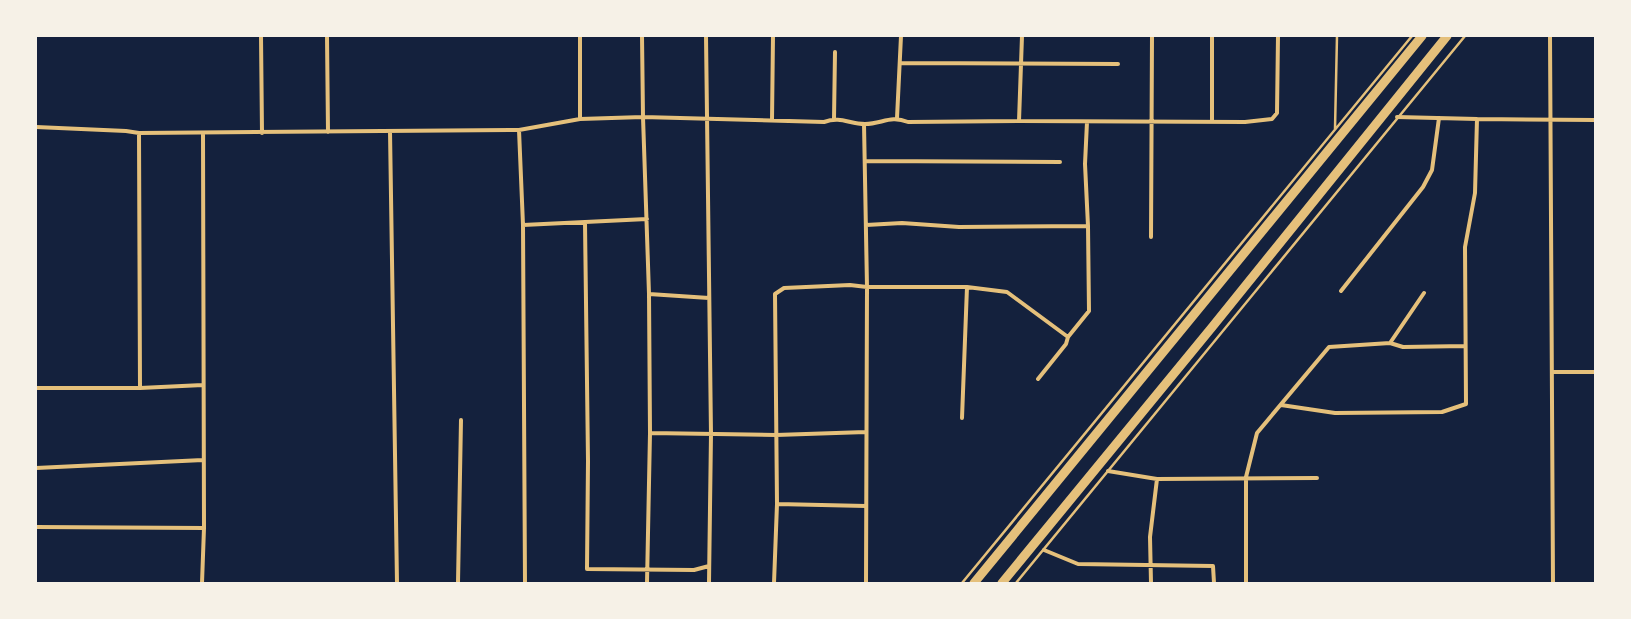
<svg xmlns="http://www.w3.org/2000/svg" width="1631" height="619" font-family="'Titillium Web',sans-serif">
	<rect width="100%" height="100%" fill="#14213d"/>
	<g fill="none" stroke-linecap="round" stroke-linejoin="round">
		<path stroke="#e5c07b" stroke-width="2.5" d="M1335,129L1337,36
			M962,583L1412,36
			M1016,583L1465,36"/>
		<path stroke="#e5c07b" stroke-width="4" d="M261,36L262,133
			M327,36L328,132
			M580,36V119
			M642,36L643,117L649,294L650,433L647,583
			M706,36L711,434L709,583
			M1550,36L1553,583
			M901,63L1118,64
			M1397,117L1477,119L1595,120
			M897,118L901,36
			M834,119L835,52
			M772,120L773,36
			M1019,121L1022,36
			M1212,121V36
			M864,124L867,287L866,583
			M36,127L126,131L139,133L519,130L580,119L643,117L824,122C841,116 849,124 865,124C882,124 890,115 908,122L1019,121L1245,122L1272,119L1277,113L1278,36
			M519,130L523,225L525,583
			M390,131L397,583
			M139,133L140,388
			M865,161L1060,162
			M585,223L588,461L587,569L694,570L709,566
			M523,225L647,219
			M866,225L902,223L959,227L1088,226
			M1151,237L1152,36
			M1341,291L1423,187L1432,170L1439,118
			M649,294L709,298
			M1390,343L1424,293
			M1552,372H1595
			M1038,379L1066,344L1068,337L1089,311L1088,226L1085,164L1087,122
			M36,388H140L203,385
			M1281,405L1335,413L1442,412L1466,404L1465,247L1475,193L1477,119
			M962,418L967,287
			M650,433L776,435L866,432
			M36,468L203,460
			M1108,471L1157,479L1317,478
			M777,504L866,506
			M36,527L204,528
			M1044,550L1078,564L1213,566L1214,583
			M202,583L204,528L203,133
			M458,583L461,420
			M774,583L777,504L775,294L784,288L850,285L867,287H967L1007,292L1068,337
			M1151,583L1150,537L1157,479
			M1246,583V477L1257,433L1329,347L1390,343L1403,347L1465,346"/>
		<path stroke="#e5c07b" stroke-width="9" d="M974,583L1422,36
			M1002,583L1213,326L1447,36"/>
	</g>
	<rect width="1631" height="619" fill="none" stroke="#f6f1e7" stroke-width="74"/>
</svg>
